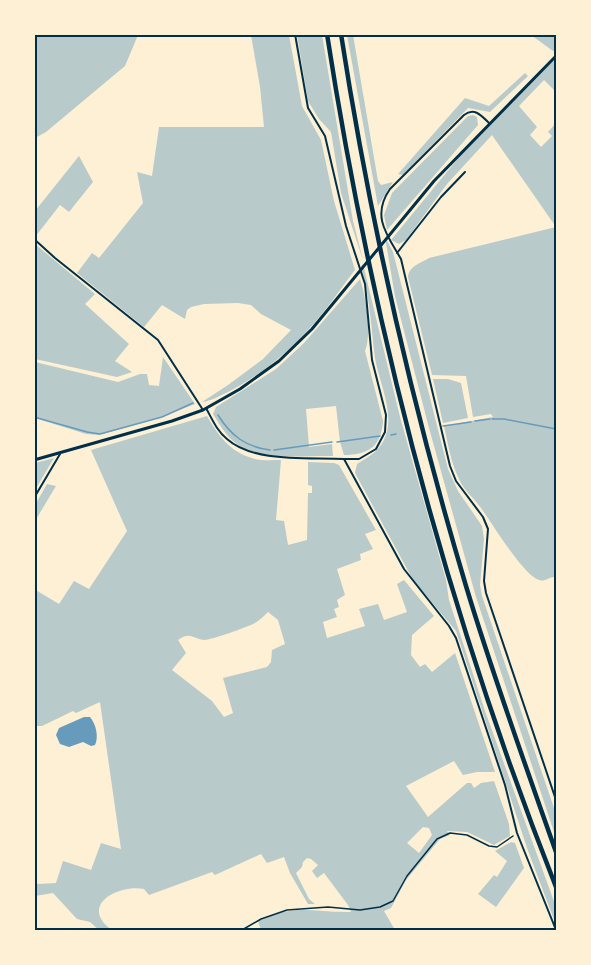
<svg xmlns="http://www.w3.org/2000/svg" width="591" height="965" font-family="'Sofia Sans Condensed',sans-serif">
	<rect width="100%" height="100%" fill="#fdf0d5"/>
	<path fill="#b9caca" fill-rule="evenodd" d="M35,34H138V35L125,66L46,132L35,138Z
		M251,35H289L302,106L321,140L334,201L355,270C340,289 326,311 309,329C287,354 257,377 228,392C219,396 211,401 202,402L228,385L263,359L291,330L261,314L251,305L238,303L204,304L191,307L187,310L185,319L162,305L144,327L77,273L92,253L99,258L143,203L137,172L152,176L159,127H264L260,87Z
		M297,35H322L353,221L363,260L341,193L331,132L319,119L308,101Z
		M347,35H353L378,181L381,185L393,182L378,206Z
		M531,35H556V48L553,51Z
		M556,58V92L544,80L519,106L537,127L530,135L541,147L552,136L548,132L556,123V227L492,135L447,184L406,240L399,244L391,240L460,156Z
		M525,73L528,76L490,112L468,108L403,175L398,174L465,98L489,106Z
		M473,115L477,117L478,125L387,230L384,215L392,193L468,116Z
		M79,156L93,182L69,212L60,205L35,237V211Z
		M556,227V577C550,576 545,582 539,580C523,575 492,523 481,508C474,498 464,491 459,479C451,463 448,444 444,426L493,417L491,414L473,417L466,376L432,375L408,277C409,266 421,263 429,258Z
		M385,237L393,252L448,469L458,491L482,526L484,539L480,585L482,596L556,814V838L476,597L429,428L395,296Z
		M35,244L95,294L85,304L129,344L115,361L132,372L117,377L35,359Z
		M363,264L400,417L446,580L449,600L485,711L556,907V925L527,848L456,631L413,580L355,473L357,464C370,456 381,450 386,435C394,411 379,382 375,358C371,327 370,297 361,267Z
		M360,279C366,297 372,334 365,351L383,421C381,447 368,455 344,455L340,442L336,406L306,409L309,447L332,444L333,456C302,455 258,463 233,441C224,433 219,423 213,414L216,407L276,369L304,343Z
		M163,357L195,404L159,418L99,435L86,434L35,418V362L118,382L140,374H147L149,385L159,386Z
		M433,379H448L461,383L468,418L443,423Z
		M207,416C218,435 230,452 252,458C260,461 272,460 281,460L276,520L284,521L288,545L307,540L308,493H312V486L308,485V462L334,463L339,465L376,530L365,534L373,549L360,554L361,560L337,569L345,595L337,600L339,607L334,609L337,617L323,622L327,638L365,626L359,609L378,604L384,620L407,612L397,584L404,580L434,616L412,635L411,655L420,667L425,664L432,672L455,653L495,772H477L463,775L454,761L406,786L428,817L467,783H471L474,788L481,783L494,781L509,824L510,836L494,845L467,832L447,831L450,835L440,839L406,880L391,908L384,911L395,930H261L258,921C295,903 313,913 351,912L348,905L324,873L317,878L312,871L318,865L311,859L307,858L303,862L302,867L296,873L309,899L315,904H308L290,873L284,857L267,863L261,854L215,875L212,872L149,895L144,889C118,884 78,906 112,930H99L90,922L77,919L53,893L35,896V881L38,884L56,883L63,861L91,870L101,843L121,849L100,702L76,713L73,711L42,726H35L34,589L59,604L74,581L89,589L127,531L91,450ZM268,612L278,620L285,644L272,650L271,662L267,667L223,678L233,713L224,717L212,701L172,670L186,653L178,640C190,631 193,639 204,640C211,640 247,627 253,624C259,621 264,616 268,612ZM423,827L429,828L432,835L419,853L407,843Z
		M54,458L35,490V463Z
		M47,484L56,486L35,521V505Z
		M511,842L515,843L524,868L496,907L478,894L494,875L497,877L507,861L495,851Z"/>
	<path fill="#669bbc" d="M84,717H90C96,724 99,737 95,745L91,746L83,742L69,747L60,744L56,735L59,728Z"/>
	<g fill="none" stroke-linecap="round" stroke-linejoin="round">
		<path stroke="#669bbc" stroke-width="1.5" d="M218,415C231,436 246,447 270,450
			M34,417L87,432L100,434L162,417L193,403
			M492,419H504L556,429
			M475,421L490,419
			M443,426L471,422
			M391,435L396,434
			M337,442L380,436
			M274,450L332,442"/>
		<path stroke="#003049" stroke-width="1.5" d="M242,930L261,919L287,910L328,907L360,910L380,907L393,901L407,876L437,839L450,833L467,835L489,846L497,847L513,836"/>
		<path stroke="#003049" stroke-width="2" d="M295,34L308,108L325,136L346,226L365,284L372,360L386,415L385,432L376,449L359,459H344
			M489,123C481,115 474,107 464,115L390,189C371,216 387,235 401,259L450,466L456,481L483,517L488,529L484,581L486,593L556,800
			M34,239L55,258L158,340L203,410
			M397,253L441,197L465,172
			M206,408C212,419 217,431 227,439C254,463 308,457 344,459L404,569L449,626L456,638L505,785L517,833L556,930
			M34,498L60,454"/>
		<path stroke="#003049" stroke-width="3" d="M34,460L172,421L203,410L240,389L279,361L312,329L434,181L556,56"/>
		<path stroke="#003049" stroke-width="4.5" d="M327,34C372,324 448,614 556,887
			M341,34C370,221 412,405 466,586C493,676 525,764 556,852"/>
	</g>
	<rect width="591" height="965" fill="none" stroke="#fdf0d5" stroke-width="72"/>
	<rect x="36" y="36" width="519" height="893" fill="none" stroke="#003049" stroke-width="2"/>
</svg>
